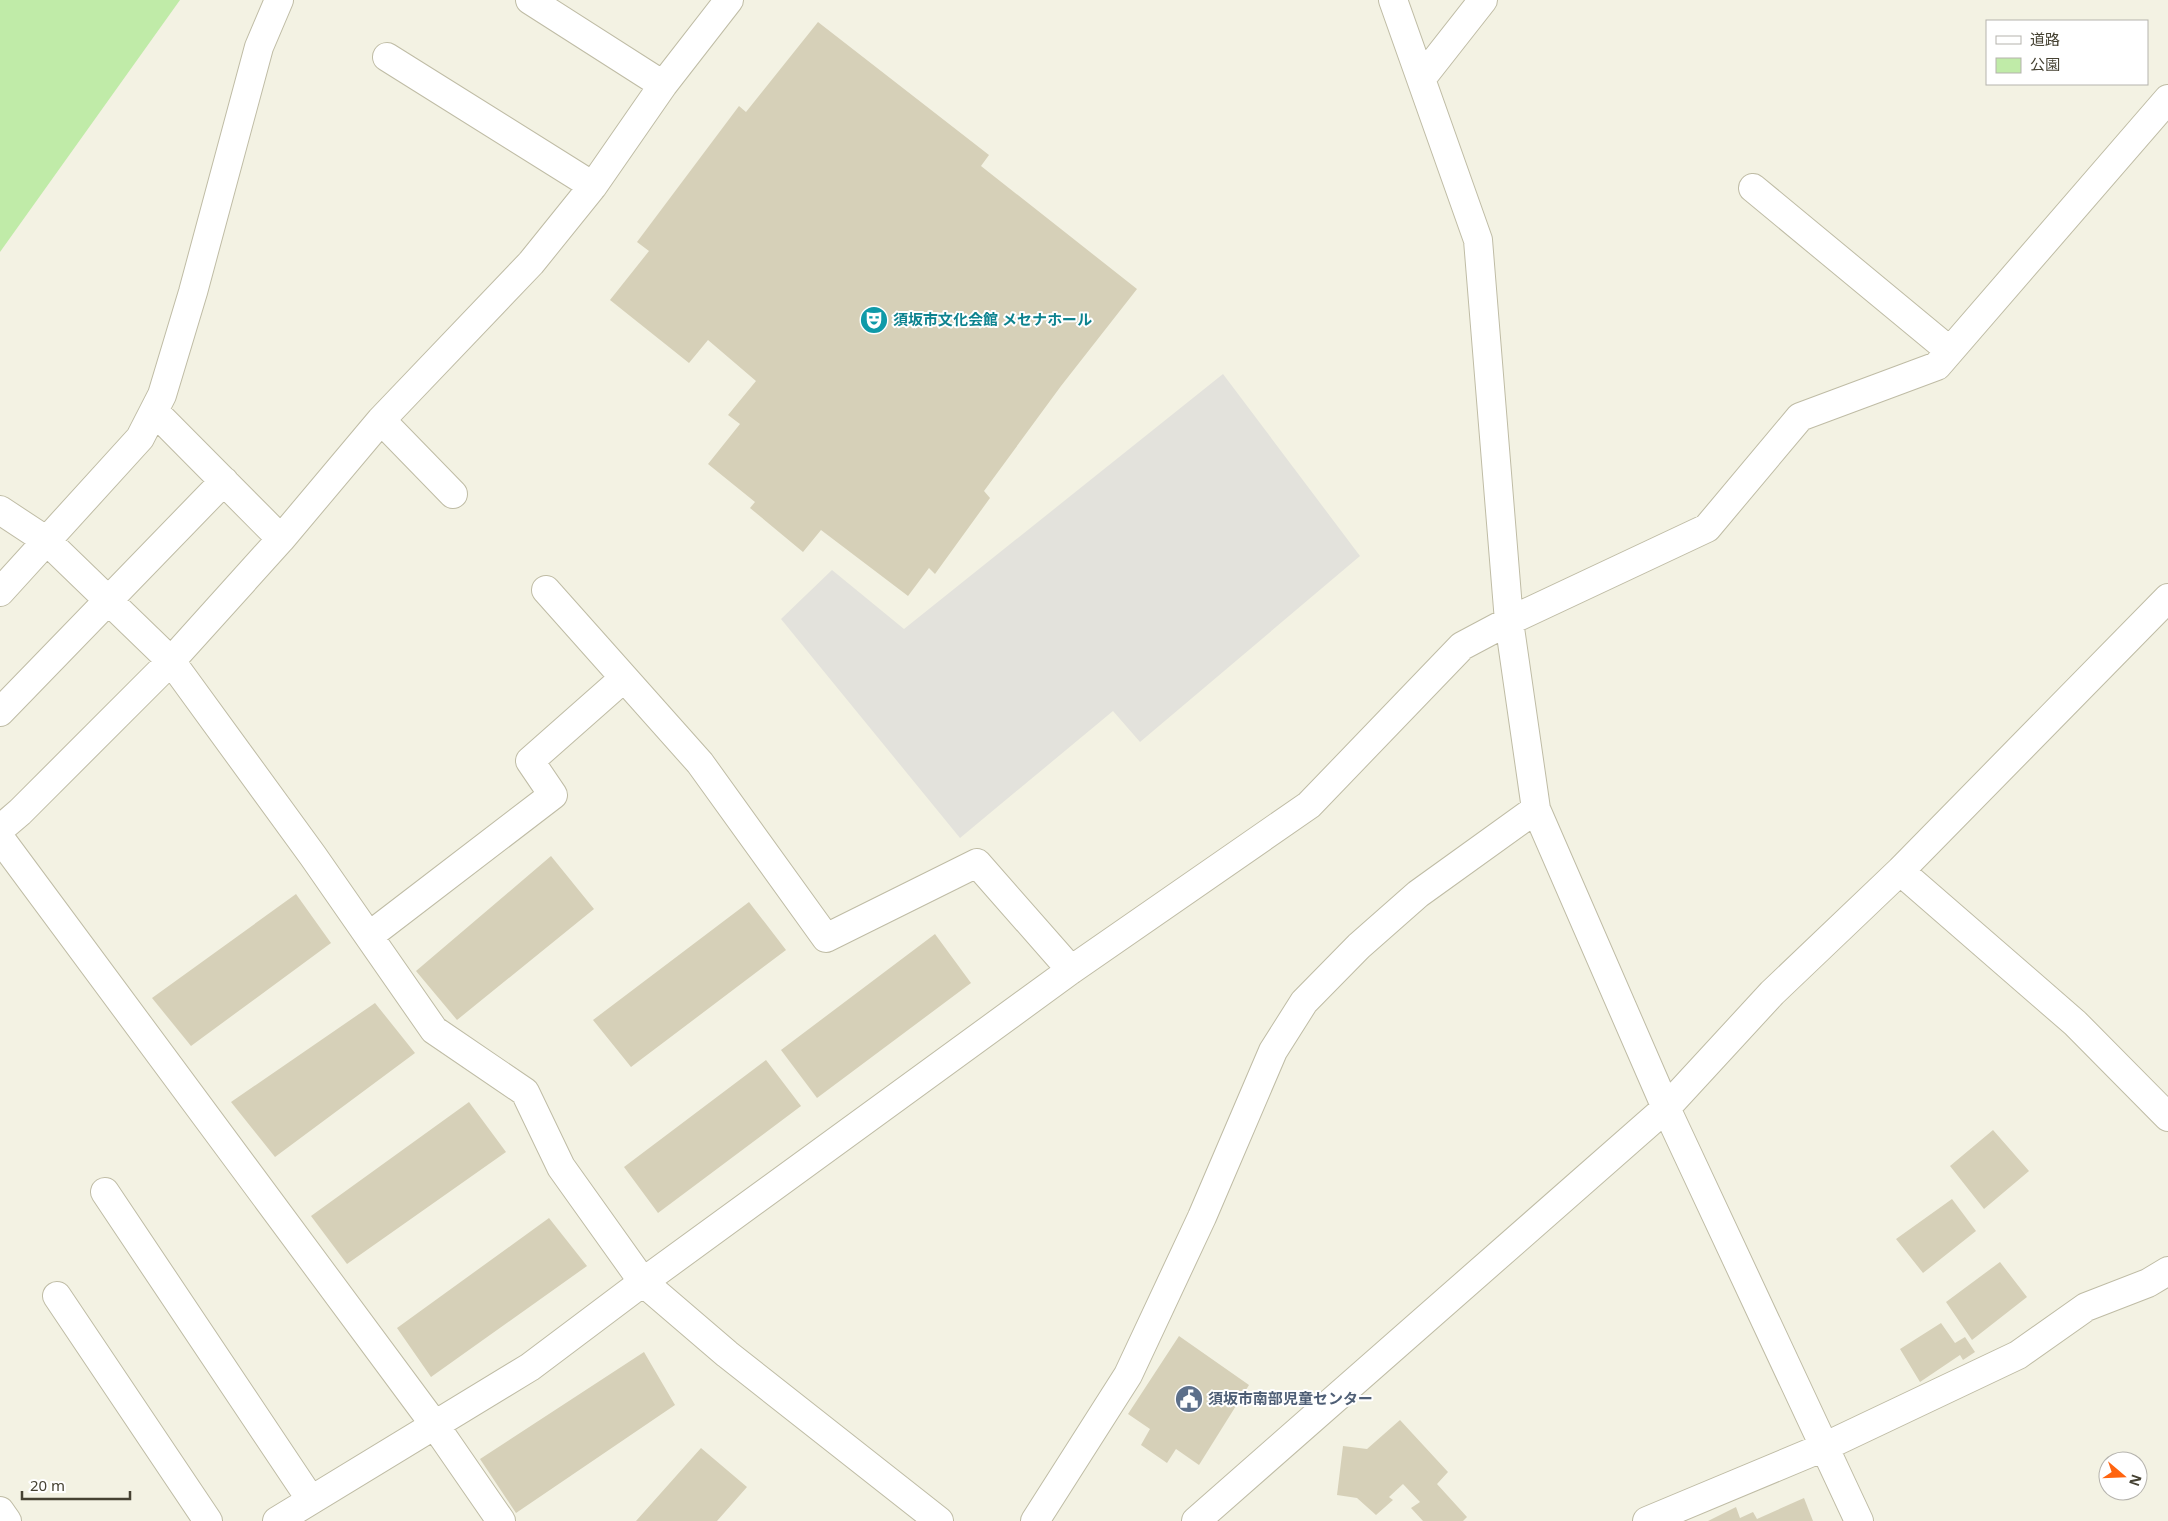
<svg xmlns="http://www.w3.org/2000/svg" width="2168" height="1521" font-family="'Noto Sans','Noto Sans JP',sans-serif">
	<rect width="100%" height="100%" fill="#f3f2e3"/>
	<path fill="#c0eba8" d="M0,0H180L0,252Z"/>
	<path fill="#e3e2dc" d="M1223,374L1360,556L1140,742L1113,711L960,838L781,619L832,570L904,629Z"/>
	<path fill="#d6d0b8" d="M818,22L989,155L981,166L1137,289L1061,386L984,491L990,498L935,574L929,568L908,596L821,530L803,552L750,508L755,502L708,464L740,424L728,415L756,381L708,340L689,363L610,300L649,251L637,242L739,106L746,112Z
		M551,856L594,909L457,1020L416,971Z
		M296,894L331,943L191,1046L152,998Z
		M749,902L786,950L631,1067L593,1020Z
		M935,934L971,983L817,1098L781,1050Z
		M375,1003L415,1053L275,1157L231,1102Z
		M766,1060L801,1106L658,1213L624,1167Z
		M469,1102L506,1152L347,1264L311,1216Z
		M1993,1130L2029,1171L1984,1209L1950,1166Z
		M1952,1199L1976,1231L1923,1273L1896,1239Z
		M549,1218L587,1266L431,1377L397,1328Z
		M2000,1262L2027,1297L1972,1340L1946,1302Z
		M1941,1323L1955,1343L1965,1337L1975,1352L1963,1360L1960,1355L1920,1382L1900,1349Z
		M1179,1336L1249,1385L1199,1465L1176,1449L1167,1463L1141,1445L1150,1429L1128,1414Z
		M644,1352L675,1405L516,1513L480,1459Z
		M1400,1420L1448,1472L1437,1484L1467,1517L1463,1521H1423L1411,1508L1420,1502L1403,1484L1389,1497L1393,1500L1376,1515L1357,1498L1337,1495L1343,1446L1367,1449Z
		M701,1448L747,1487L717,1521H636Z
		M1804,1498L1813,1521H1708L1736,1507L1740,1518L1753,1512L1757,1519Z"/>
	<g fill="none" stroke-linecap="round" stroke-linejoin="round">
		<defs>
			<path id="minor" d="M530,0L663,85
				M387,57L593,186
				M1421,79L1483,0
				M1753,188L1950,351
				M154,411L281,539
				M381,420L453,494
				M0,510L47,541L171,661L313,856L434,1030L525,1092L561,1167L643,1282L727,1354L939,1521
				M546,590L700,763L826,938L977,863L1071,970
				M0,592L140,438L162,395L193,292L259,47L279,0
				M0,712L224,481
				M0,829L20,812L171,661L281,539L381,420L531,263L593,186L663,85L729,0
				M0,838L434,1424L501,1521
				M1900,871L2075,1023L2168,1117
				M369,936L553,795L530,761L624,678
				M105,1192L311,1500
				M57,1296L208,1521
				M0,1511L7,1521
				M277,1521L530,1367L643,1282L1071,970L1309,805L1462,646L1509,621L1707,528L1800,417L1937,366L2168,99
				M1035,1521L1128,1375L1202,1217L1273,1051L1304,1002L1359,946L1418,894L1536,809
				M1196,1521L1666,1108L1536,809L1509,621L1478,240L1393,0
				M1647,1521L1824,1447L2018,1355L2086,1307L2148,1283L2168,1271
				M1859,1521L1666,1108L1772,993L1900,871L2168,598"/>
		</defs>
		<use href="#minor" stroke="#bfbca5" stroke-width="30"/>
		<use href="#minor" stroke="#fff" stroke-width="28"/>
	</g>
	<defs>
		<symbol id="theatre-disc" viewBox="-11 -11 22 22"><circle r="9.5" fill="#0f9aa8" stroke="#fff"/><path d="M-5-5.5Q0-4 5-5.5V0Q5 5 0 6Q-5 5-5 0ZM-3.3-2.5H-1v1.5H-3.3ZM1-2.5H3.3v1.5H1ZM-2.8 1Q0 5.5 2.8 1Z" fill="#fff"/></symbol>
		<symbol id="civic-disc" viewBox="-11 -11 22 22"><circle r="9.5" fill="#5c6f8a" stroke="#fff"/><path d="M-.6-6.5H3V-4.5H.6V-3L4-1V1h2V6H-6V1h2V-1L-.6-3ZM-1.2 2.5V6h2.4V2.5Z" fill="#fff"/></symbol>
	</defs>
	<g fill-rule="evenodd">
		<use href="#theatre-disc" x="858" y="304" width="32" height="32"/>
		<use href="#civic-disc" x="1173" y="1383" width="32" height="32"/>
	</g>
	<g text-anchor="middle" stroke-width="4" stroke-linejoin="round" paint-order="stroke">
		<g font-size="15" font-weight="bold" fill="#0d838f" stroke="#fff" text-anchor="start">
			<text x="893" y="325">須坂市文化会館 メセナホール</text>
		</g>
		<g font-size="15" font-weight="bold" fill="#4e5e75" stroke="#fff" text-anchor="start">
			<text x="1208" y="1404">須坂市南部児童センター</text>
		</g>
	</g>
	<rect x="1986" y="20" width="162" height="65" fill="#ffffff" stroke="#b5b3ad"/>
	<rect x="1996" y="36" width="25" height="8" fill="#ffffff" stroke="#b5b3ad"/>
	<text x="2030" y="45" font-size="15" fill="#464233">道路</text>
	<rect x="1996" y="58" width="25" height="15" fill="#c0eba8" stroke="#b5b3ad"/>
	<text x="2030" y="70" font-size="15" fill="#464233">公園</text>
	<g transform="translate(2123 1476) rotate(109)"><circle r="24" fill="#ffffff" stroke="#b5b3ad"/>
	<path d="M0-4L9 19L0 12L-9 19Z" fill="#ff640f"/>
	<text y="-8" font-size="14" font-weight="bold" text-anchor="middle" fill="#464233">N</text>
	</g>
	<path d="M22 1491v8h108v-8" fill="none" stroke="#464233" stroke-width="2.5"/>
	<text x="30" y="1491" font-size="15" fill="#464233" stroke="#ffffff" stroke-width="4" paint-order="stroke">20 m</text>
</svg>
